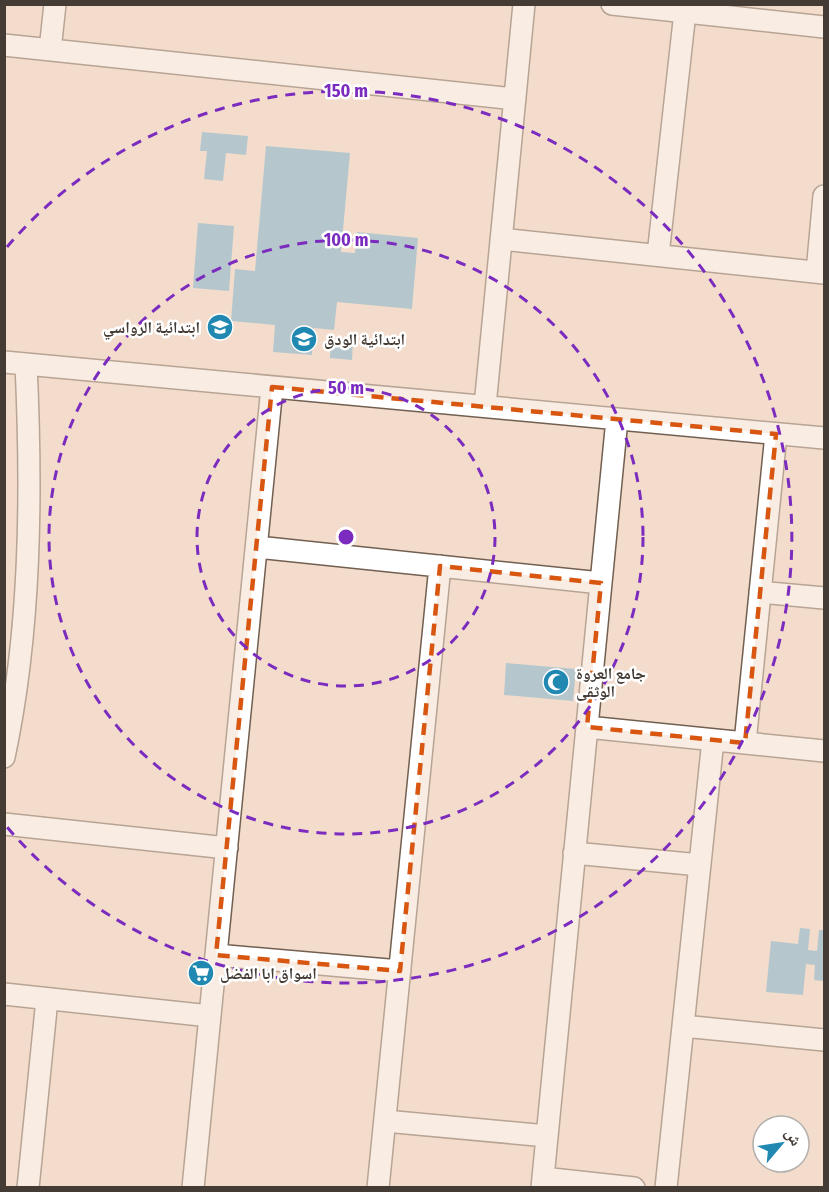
<svg xmlns="http://www.w3.org/2000/svg" width="829" height="1192" font-family="'Fira Sans Condensed','Noto Naskh Arabic',sans-serif">
	<rect width="100%" height="100%" fill="#f3dccc"/>
	<path fill="#6aaece" d="M202,132L248,136L246,155L226,153L223,181L204,179L207,151H200Z
		M266,146L350,153L341,252L355,253L357,232L418,238L412,309L337,302L334,330L314,328L312,355L273,352L275,325L231,321L235,269L255,271Z
		M198,223L234,226L229,291L193,288Z
		M331,339L353,341L352,360L330,358Z
		M506,663L576,669L573,701L504,695Z
		M800,928L810,929L808,950L817,951L819,930H824V981L814,980L815,965L806,964L803,995L766,992L771,941L798,944Z"/>
	<g fill="none" stroke-linecap="round" stroke-linejoin="round">
		<defs>
			<path id="street" d="M612,4L824,27
				M4,45L515,99
				M50,50L55,4
				M501,239L824,273
				M658,255L685,12
				M817,272L824,196
				M4,362L824,438
				M485,406L524,4
				M257,547L601,583
				M760,592L824,598
				M587,727L824,751
				M745,743L776,434
				M4,757C31,631 32,493 26,364
				M4,824L227,848
				M574,853L700,865
				M216,955L400,971
				M4,994L210,1016
				M683,1026L824,1040
				M385,1121L547,1136
				M543,1178L634,1188
				M28,1188L47,999
				M193,1188L272,387
				M378,1188L440,566
				M542,1188L617,419
				M666,1188L713,740"/>
		</defs>
		<use href="#street" stroke="#725f50" stroke-width="24"/>
		<use href="#street" stroke="#fff" stroke-width="21"/>
	</g>
	<path d="M0 0H829V1192H0ZM272,387L776,434L745,743L587,727L601,583L440,566L400,971L216,955Z" fill="#f3dccc" fill-opacity=".55" fill-rule="evenodd"/>
	<path fill="none" stroke="#d85610" stroke-width="4.5" stroke-dasharray="12 8" stroke-linejoin="round" d="M272,387L776,434L745,743L587,727L601,583L440,566L400,971L216,955Z"/>
	<g fill="none" stroke="#7b2cbf" stroke-width="3" stroke-dasharray="10 8">
		<circle cx="346" cy="537" r="149"/>
		<circle cx="346" cy="537" r="297"/>
		<path d="M7 247A446 446 0 1 1 7 827"/>
	</g>
	<defs>
		<symbol id="school-disc" viewBox="-11 -11 22 22"><circle r="9.5" fill="#2189b1" stroke="#fff"/><path d="M0-5L7-2L0 1L-7-2ZM-4 1L0 2.5L4 1V4Q0 6-4 4Z" fill="#fff"/></symbol>
		<symbol id="mosque-disc" viewBox="-11 -11 22 22"><circle r="9.5" fill="#2189b1" stroke="#fff"/><path d="M3.5-4.9A6 6 0 1 0 3.5 4.9A5 5 0 1 1 3.5-4.9Z" fill="#fff"/></symbol>
		<symbol id="supermarket-disc" viewBox="-11 -11 22 22"><circle r="9.5" fill="#2189b1" stroke="#fff"/><path d="M-6-5.5h2.5l.6 2H6L4.5 2H-2.5L-4.4-4H-6ZM-1.5 3.2a1.3 1.3 0 1 0 .1 0ZM3 3.2a1.3 1.3 0 1 0 .1 0Z" fill="#fff"/></symbol>
	</defs>
	<g fill-rule="evenodd">
		<use href="#school-disc" x="205" y="312" width="30" height="30"/>
		<use href="#school-disc" x="289" y="324" width="30" height="30"/>
		<use href="#mosque-disc" x="541" y="667" width="30" height="30"/>
		<use href="#supermarket-disc" x="186" y="958" width="30" height="30"/>
	</g>
	<g text-anchor="middle" stroke-width="5" stroke-linejoin="round" paint-order="stroke">
		<g font-size="16" font-weight="bold" fill="#443b34" stroke="#fff" text-anchor="start">
			<text x="200" y="333" text-anchor="end">ابتدائية الرواسي</text>
			<text x="324" y="345">ابتدائية الودق</text>
			<text x="576" y="679">جامع العروة<tspan x="576" dy="18">الوثقى</tspan></text>
			<text x="220" y="979">اسواق ابا الفضل</text>
		</g>
	</g>
	<circle cx="346" cy="537" r="9" fill="#7b2cbf" stroke="#fff" stroke-width="3"/>
	<g font-size="18" text-anchor="middle" font-weight="bold" fill="#7b2cbf" stroke="#fff" stroke-width="5" stroke-linejoin="round" paint-order="stroke">
		<text x="346" y="97">150 m</text>
		<text x="346" y="246">100 m</text>
		<text x="346" y="394">50 m</text>
	</g>
	<rect width="829" height="1192" fill="none" stroke="#443b34" stroke-width="12"/>
	<g transform="translate(781 1144) rotate(61)"><circle r="28" fill="#ffffff" stroke="#b4b1ae" stroke-width="1.5"/>
	<path d="M0-4.5L10 22L0 15L-10 22Z" fill="#2189b1"/>
	<text y="-9" font-size="16" font-weight="bold" text-anchor="middle" fill="#443b34">ش</text>
	</g>
</svg>
